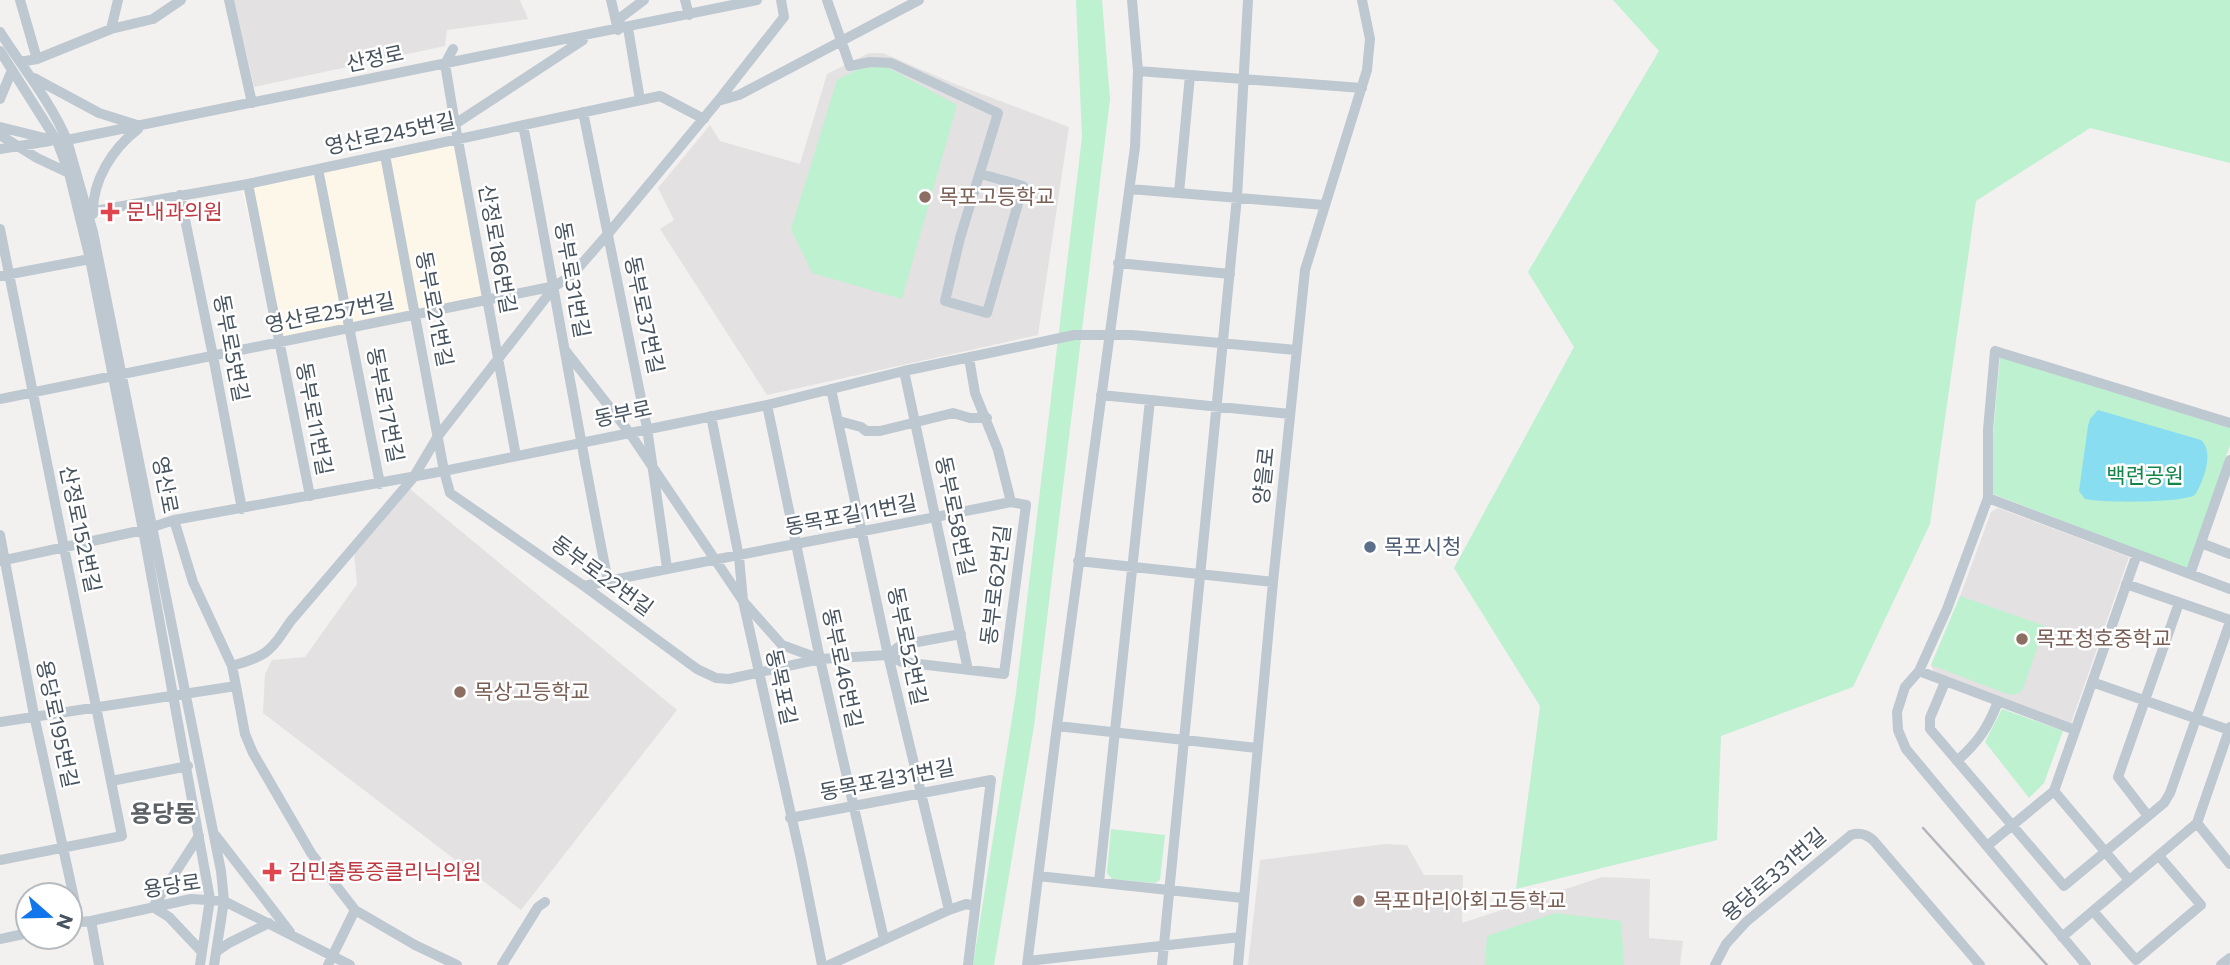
<svg xmlns="http://www.w3.org/2000/svg" width="2230" height="965" font-family="Commissioner,'Noto Sans KR',sans-serif">
	<rect width="100%" height="100%" fill="#f3f0f0"/>
	<path fill="#fdf7ea" d="M458,140L486,299L278,343L242,189L103,218L101,209Z"/>
	<path fill="#e4e1e2" d="M234,0H520L528,19L447,30L445,46L254,87Z
		M869,53H883L955,84L1069,127L1038,335L767,395L660,229L674,220L658,188L710,125L720,141L800,164L827,74Z
		M410,489L677,710L521,910L263,713L265,674L272,660L305,657L357,584L354,553Z
		M1998,508L2129,557L2071,723L1934,672L1931,665L1954,613L1991,512Z
		M1385,844L1407,845L1424,875H1463L1462,923L1602,877L1650,879L1649,938L1683,941L1680,965H1248L1260,860Z"/>
	<path fill="#bdf1d0" d="M1076,0H1102L1110,99L1034,726L994,965H973L1016,693L1082,137Z
		M1613,0H2230V163L2090,128L1976,201L1930,524L1853,687L1721,736L1717,840L1516,889L1540,706L1454,568L1574,347L1528,272L1659,51Z
		M885,66L957,105L902,299L812,273L791,229L837,80L859,69Z
		M2000,357L2230,428V445L2188,569L1988,492Z
		M1960,596L2045,626L2023,689L2019,693L2010,695L1931,665Z
		M2002,709L2063,731L2044,783L2029,798L1985,742Z
		M1111,829L1165,835L1160,880L1155,883L1112,879L1107,873Z
		M1555,913L1621,921L1624,965H1485L1487,936Z"/>
	<path fill="#89ddf0" d="M2098,410L2201,440C2215,453 2203,481 2195,495C2181,503 2102,503 2085,499L2079,491L2088,426L2090,419Z"/>
	<g fill="none" stroke-linecap="round" stroke-linejoin="round">
		<path stroke="#bdc8d0" stroke-width="10" d="M20,0L37,59
			M229,0L252,103
			M611,0L617,26
			M685,0L689,15
			M827,0L850,66L870,62L891,63L998,113L960,238L945,301L987,313L1023,186L981,174
			M628,28L640,100
			M111,29L118,0
			M618,30L620,18L644,0
			M0,32C23,68 50,101 67,140L93,232L221,871L224,901L214,965
			M453,49L445,64L455,124L516,456
			M0,51L57,141L69,173L90,259L143,530L210,899L200,965
			M20,62L37,59L111,29L153,19L181,0
			M1138,71L1362,88
			M34,78L99,113L137,125
			M0,99L12,70
			M718,101L784,17L781,0
			M583,112L647,428L667,568
			M455,124L583,40
			M523,125C553,277 577,429 608,581
			M0,127L57,141L67,140L757,0
			M0,135L37,158L69,173
			M0,149L50,141
			M385,155L444,471L450,493L584,586L697,669L716,678L729,679L820,659L888,655L901,645L961,634
			M318,169L380,484
			M248,184L310,496
			M1130,189L1324,205
			M1179,193L1190,75
			M180,195L213,356L242,509
			M83,213L248,184L660,96L704,119
			M93,214C92,181 112,149 138,129
			M0,229L122,836L0,860
			M1118,263L1230,274
			M0,276L90,259
			M565,350L629,432L743,601L782,645L820,659
			M969,358L975,393L998,450L1011,502
			M904,371L968,670
			M831,389L888,655L949,910
			M1101,395L1290,414
			M0,399L555,286
			M767,405L820,659L884,939
			M711,416L739,557L743,601L801,859L822,965
			M839,421L861,427L866,431H880L953,413L970,418H987
			M1988,498L2230,589
			M174,520L193,582L232,666L236,686
			M0,535L34,715L79,921
			M2201,543L2230,554
			M0,561L143,530L174,520L444,471L767,405L904,371L1074,335H1132L1296,350
			M1078,561L1273,582
			M2190,574L2230,460
			M2126,584L2230,620
			M584,586C726,556 869,531 1011,502L1026,505L1004,674L902,662L888,655
			M232,666C267,656 270,652 290,622L413,478L438,436L555,286L572,275L607,235L718,101L739,95L919,0
			M1919,671L2075,730
			M1945,682L1930,718V729L2064,886L2164,803L2170,793L2230,622
			M2092,682L2229,730
			M0,722L236,686L245,734L253,753L311,853L355,910L415,945L457,965
			M1057,726L1257,748
			M2230,727L2197,823L2230,864
			M1957,761C1979,741 1987,729 1998,702
			M111,781L188,766
			M2054,791L2129,880
			M2148,816L2118,777L2179,603
			M790,818L991,780L968,965
			M199,836L153,907L169,917L202,952
			M216,836L290,932
			M1987,846L2054,791L2137,554
			M1038,876L1243,898
			M1099,882L1150,400
			M2093,911L2136,960L2201,905L2159,856
			M91,921L99,965
			M70,923L91,921L191,899L224,901L350,965
			M2062,937L2197,823
			M0,939L28,933
			M216,952L229,943L269,923
			M1028,961L1240,937
			M328,965L355,910
			M502,965L538,907L545,902
			M829,965L949,910L966,904L975,906
			M1027,965L1057,726L1135,147L1138,71L1132,0
			M1162,965L1237,197L1248,0
			M1238,965L1273,582L1305,270L1367,70L1370,39L1362,0
			M1715,965L1726,944L1746,922L1851,835C1860,832 1866,834 1873,840L1980,965
			M2086,965L1906,749L1898,730L1897,712L1905,687L1919,671L1947,609L1988,498V430L1995,351L2230,423
			M2221,965L2230,958"/>
		<path stroke="#b2b6bb" stroke-width="2.5" d="M1923,828L2047,965"/>
	</g>
	<g fill="#8d6e63" stroke="#fff" stroke-width="2.5">
		<circle cx="925" cy="197" r="7"/>
		<circle cx="2022" cy="639" r="7"/>
		<circle cx="460" cy="692" r="7"/>
		<circle cx="1359" cy="901" r="7"/>
	</g>
	<g fill="#e0444e" stroke="#fff" stroke-width="2.5">
		<path d="M106.5 201.5h7v7h7v7h-7v7h-7v-7h-7v-7h7z"/>
		<path d="M268.5 861.5h7v7h7v7h-7v7h-7v-7h-7v-7h7z"/>
	</g>
	<circle fill="#5c6f8a" stroke="#fff" stroke-width="2.5" cx="1370" cy="547" r="7"/>
	<g text-anchor="middle" stroke-width="5" stroke-linejoin="round" paint-order="stroke">
		<g font-size="21" fill="#47545f" stroke="#fff">
			<text transform="translate(375 59) rotate(-12)" y="7">산정로</text>
			<text transform="translate(390 134) rotate(-12)" y="7">영산로245번길</text>
			<text transform="translate(497 249) rotate(80)" y="7">산정로186번길</text>
			<text transform="translate(572 280) rotate(80)" y="7">동부로31번길</text>
			<text transform="translate(434 309) rotate(79)" y="7">동부로21번길</text>
			<text transform="translate(330 313) rotate(-11)" y="7">영산로257번길</text>
			<text transform="translate(644 315) rotate(78)" y="7">동부로37번길</text>
			<text transform="translate(231 348) rotate(79)" y="7">동부로5번길</text>
			<text transform="translate(385 405) rotate(79)" y="7">동부로17번길</text>
			<text transform="translate(623 414) rotate(-12)" y="7">동부로</text>
			<text transform="translate(314 419) rotate(79)" y="7">동부로11번길</text>
			<text transform="translate(1264 476) rotate(-84)" y="7">양을로</text>
			<text transform="translate(165 485) rotate(79)" y="7">영산로</text>
			<text transform="translate(851 515) rotate(-11)" y="7">동목포길11번길</text>
			<text transform="translate(955 516) rotate(78)" y="7">동부로58번길</text>
			<text transform="translate(80 529) rotate(78)" y="7">산정로152번길</text>
			<text transform="translate(602 576) rotate(36)" y="7">동부로22번길</text>
			<text transform="translate(996 585) rotate(-83)" y="7">동부로62번길</text>
			<text transform="translate(907 646) rotate(78)" y="7">동부로52번길</text>
			<text transform="translate(842 668) rotate(78)" y="7">동부로46번길</text>
			<text transform="translate(781 687) rotate(78)" y="7">동목포길</text>
			<text transform="translate(57 724) rotate(78)" y="7">용당로195번길</text>
			<text transform="translate(887 780) rotate(-11)" y="7">동목포길31번길</text>
			<text transform="translate(1774 875) rotate(-41)" y="7">용당로331번길</text>
			<text transform="translate(172 886) rotate(-8)" y="7">용당로</text>
		</g>
		<g font-size="21" fill="#785e54" stroke="#fff" text-anchor="start">
			<text x="939" y="204">목포고등학교</text>
			<text x="2036" y="646">목포청호중학교</text>
			<text x="474" y="699">목상고등학교</text>
			<text x="1373" y="908">목포마리아회고등학교</text>
		</g>
		<g font-size="21" fill="#be3a42" stroke="#fff" text-anchor="start">
			<text x="126" y="219">문내과의원</text>
			<text x="288" y="879">김민출통증클리닉의원</text>
		</g>
		<g font-size="21" fill="#138549" stroke="#fff">
			<text x="2145" y="483">백련공원</text>
		</g>
		<g font-size="21" fill="#4e5e75" stroke="#fff" text-anchor="start">
			<text x="1384" y="554">목포시청</text>
		</g>
		<g font-size="24" font-weight="bold" fill="#5c6166" stroke="#fff">
			<text x="163" y="822">용당동</text>
		</g>
	</g>
	<g transform="translate(49 916) rotate(110)"><circle r="33" fill="#ffffff" stroke="#b5bbbf" stroke-width="2"/>
	<path d="M0-5L12 26L0 18L-12 26Z" fill="#1176ec"/>
	<text y="-10" font-size="19" font-weight="bold" text-anchor="middle" fill="#47545f">N</text>
	</g>
</svg>
